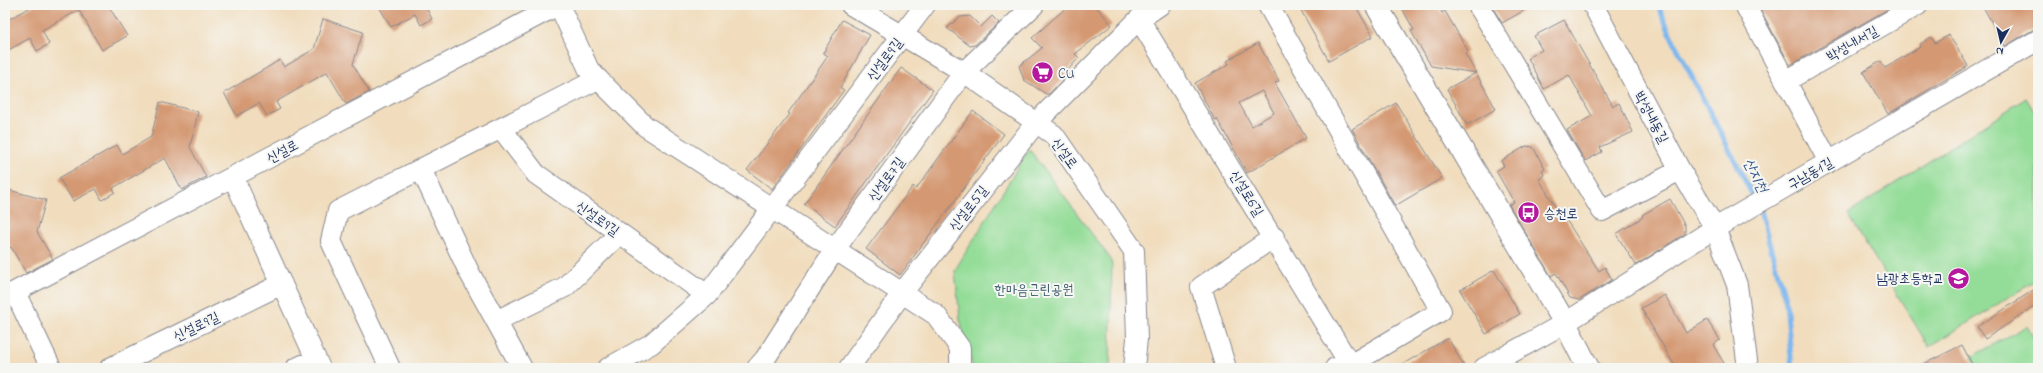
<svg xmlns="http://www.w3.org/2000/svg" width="2043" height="373" font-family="'Indie Flower','Poor Story',sans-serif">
	<rect width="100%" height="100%" fill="#f6f6f2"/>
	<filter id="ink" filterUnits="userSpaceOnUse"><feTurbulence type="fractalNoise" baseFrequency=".025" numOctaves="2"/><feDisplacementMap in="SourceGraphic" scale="8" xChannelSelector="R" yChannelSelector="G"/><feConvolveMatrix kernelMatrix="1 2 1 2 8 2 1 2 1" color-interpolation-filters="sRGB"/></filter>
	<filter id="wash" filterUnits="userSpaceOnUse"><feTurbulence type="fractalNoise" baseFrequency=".012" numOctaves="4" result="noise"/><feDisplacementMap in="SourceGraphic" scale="16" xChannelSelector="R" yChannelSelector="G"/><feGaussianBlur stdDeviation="0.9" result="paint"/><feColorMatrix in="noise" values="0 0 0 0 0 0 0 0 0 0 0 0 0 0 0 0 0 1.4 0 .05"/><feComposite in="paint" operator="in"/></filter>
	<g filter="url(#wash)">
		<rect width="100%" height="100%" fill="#f1ddbd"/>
		<path fill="#94dd98" stroke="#58867b" d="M2026,98L2038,118V279L1929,347L1848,214Z
			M1029,149L1112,261L1110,368H973L960,319L955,270Z
			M2027,326L2038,346V368H1977L1971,357Z"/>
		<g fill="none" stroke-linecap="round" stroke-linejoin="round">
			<path stroke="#7eb7ee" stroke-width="5" d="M1658,5L1672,38L1755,200
				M1759,207L1786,302L1792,368"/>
		</g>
		<g id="blocks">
			<path fill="#d49872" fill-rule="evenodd" d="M35,5H108L127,36L102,50L79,10L42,30L49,44L37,51L30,38L5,52V21Z
				M378,5H430L426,7L432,19L421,25L415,14L391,27Z
				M1069,5H1095L1112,25L1075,54L1079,58L1065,73L1067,75L1049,94H1046L1024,80L1019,66L1042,48L1032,38Z
				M1298,5H1355L1373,36L1329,61Z
				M1400,5H1438L1442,13L1445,11L1468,51L1465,54L1476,73L1431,66L1411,31L1414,30Z
				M1491,5H1534L1502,23Z
				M1758,5H1895L1790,65Z
				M1982,5H2038V27L2005,46Z
				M970,16L981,27L992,16L999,23L975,45L970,46L947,28L960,17Z
				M323,19L363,32L353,64L369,92L346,104L327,72L276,102L280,109L267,116L259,103L237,116L224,93L280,60L284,67L314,49Z
				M842,20L870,35L840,88L844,90L772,189L747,170L790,114L788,113L828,56L823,53Z
				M1564,20L1613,106L1619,103L1633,132L1600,147L1602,152L1585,161L1567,130L1592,116L1569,75L1544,89L1528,58L1542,50L1534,36Z
				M1949,35L1968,66L1888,114L1863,72L1881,61L1885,68L1920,47L1919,45L1931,37L1935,43Z
				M1258,43L1279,81L1275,83L1306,138L1247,173L1217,119L1215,120L1195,83L1229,64L1227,61ZM1262,91L1274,113L1252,126L1239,103Z
				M901,68L933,90L835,226L804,204Z
				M1476,73L1496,109L1467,125L1447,89Z
				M160,102L198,112L190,147L206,177L182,190L165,158L113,188L115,192L102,200L96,189L73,201L59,178L117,145L122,154L151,137Z
				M1396,103L1442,178L1395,206L1352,129Z
				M973,111L1004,134L900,275L866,249L913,186L916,189Z
				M1526,146L1533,147L1545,169L1542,171L1545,175L1539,179L1563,220L1565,218L1599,271L1605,267L1612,280L1579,300L1570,298L1556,273L1551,276L1509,205L1514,202L1496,171L1504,166L1501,161Z
				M5,189L46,200L37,232L53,259L26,273L11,247L5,250Z
				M1670,199L1685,226V234L1636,265L1616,234L1643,217L1642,215Z
				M1494,270L1520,314L1486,334L1460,290Z
				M2038,287V304L1985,339L1977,327Z
				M1665,295L1686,333L1707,320L1720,340L1713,345L1727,368H1676L1641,308Z
				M1448,338L1465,368H1396Z
				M1962,345L1974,368H1916Z"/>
		</g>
	</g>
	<g filter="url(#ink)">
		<use href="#blocks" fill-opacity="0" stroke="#86868e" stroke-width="1"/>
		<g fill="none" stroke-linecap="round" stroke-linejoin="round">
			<defs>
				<path id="minor" d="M559,5L589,70L645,126L936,315L960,348V368
					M851,5L964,72L1054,135L1134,251L1137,339L1134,368
					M1268,5L1441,311L1350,365L1335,368
					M1478,5L1602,211L1680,170
					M1593,5L1680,170L1715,228L1737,285L1748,368
					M1745,5L1829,162
					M1139,19L1352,368
					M1786,81L1918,5
					M501,128L536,174L707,295
					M421,169L469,272L522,368
					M233,177L320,368
					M15,292L51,368
					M5,297L558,5
					M496,321L565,287L620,233
					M110,368L282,284
					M296,368L316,359
					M390,368L331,241L338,211L598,79
					M608,368L651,344L707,295L925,5
					M757,368L765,359L835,249L964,72L1034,5
					M849,368L902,293L1035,124L1139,19L1160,5
					M1226,368L1201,287L1274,237
					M1484,368L1565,323L1717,227L2038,40"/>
				<path id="secondary" d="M1376,5L1565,323L1588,368"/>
			</defs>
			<use href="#minor" stroke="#86868e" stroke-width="22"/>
			<use href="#secondary" stroke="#86868e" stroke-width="24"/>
			<use href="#minor" stroke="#fff" stroke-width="20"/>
			<use href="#secondary" stroke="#fff" stroke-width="22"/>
		</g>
	</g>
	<defs>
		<symbol id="supermarket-disc" viewBox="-11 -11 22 22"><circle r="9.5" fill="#b5179e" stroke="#f6f6f2"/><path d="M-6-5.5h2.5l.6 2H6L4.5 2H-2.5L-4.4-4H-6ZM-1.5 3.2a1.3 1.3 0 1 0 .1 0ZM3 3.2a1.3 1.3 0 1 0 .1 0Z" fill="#fff"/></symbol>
		<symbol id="bus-disc" viewBox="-11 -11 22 22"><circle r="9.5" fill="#b5179e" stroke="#f6f6f2"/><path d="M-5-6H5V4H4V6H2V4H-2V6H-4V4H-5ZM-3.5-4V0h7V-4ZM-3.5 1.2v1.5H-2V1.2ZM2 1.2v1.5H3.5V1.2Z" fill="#fff"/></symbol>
		<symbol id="school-disc" viewBox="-11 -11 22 22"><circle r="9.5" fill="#b5179e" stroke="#f6f6f2"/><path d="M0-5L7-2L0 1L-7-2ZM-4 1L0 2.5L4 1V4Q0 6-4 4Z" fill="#fff"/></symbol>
	</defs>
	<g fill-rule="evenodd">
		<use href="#supermarket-disc" x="1030" y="60" width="25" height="25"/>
		<use href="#bus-disc" x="1516" y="200" width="25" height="25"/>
		<use href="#school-disc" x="1946" y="266" width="25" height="25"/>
	</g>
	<g text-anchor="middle" stroke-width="4" stroke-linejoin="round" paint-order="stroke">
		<g font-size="14" fill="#1b2f5e" stroke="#f6f6f2">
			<text transform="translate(1852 43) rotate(-30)" y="5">박성내서길</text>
			<text transform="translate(884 59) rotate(-53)" y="5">신설로9길</text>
			<text transform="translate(1652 117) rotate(62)" y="5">박성내동길</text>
			<text transform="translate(282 151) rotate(-28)" y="5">신설로</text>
			<text transform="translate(1065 153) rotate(54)" y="5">신설로</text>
			<text transform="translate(1810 173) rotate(-30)" y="5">구남동1길</text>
			<text transform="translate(886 179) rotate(-54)" y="5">신설로7길</text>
			<text transform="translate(1247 193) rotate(58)" y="5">신설로6길</text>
			<text transform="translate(968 208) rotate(-52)" y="5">신설로5길</text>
			<text transform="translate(598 218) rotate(35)" y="5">신설로9길</text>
			<text transform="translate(196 326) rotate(-26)" y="5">신설로9길</text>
		</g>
		<g font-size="14" fill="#1b2f5e" stroke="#f6f6f2" text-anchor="start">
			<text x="1058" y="78">CU</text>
			<text x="1544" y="218">승천로</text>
			<text x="1944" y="283" text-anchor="end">남광초등학교</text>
		</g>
		<g font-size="14" fill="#395a6c" stroke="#f6f6f2">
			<text x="1034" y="294">한마음근린공원</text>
		</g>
		<g font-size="15" font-style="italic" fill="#395889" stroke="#f6f6f2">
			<text transform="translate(1756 175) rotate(63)" y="5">산지천</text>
		</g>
	</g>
	<rect width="2043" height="373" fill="none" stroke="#f6f6f2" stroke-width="20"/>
	<g transform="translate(2001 42) rotate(188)" stroke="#f6f6f2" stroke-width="3" paint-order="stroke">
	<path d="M0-3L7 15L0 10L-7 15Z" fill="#1b2f5e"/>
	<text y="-6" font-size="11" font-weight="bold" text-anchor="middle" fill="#1b2f5e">N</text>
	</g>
</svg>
